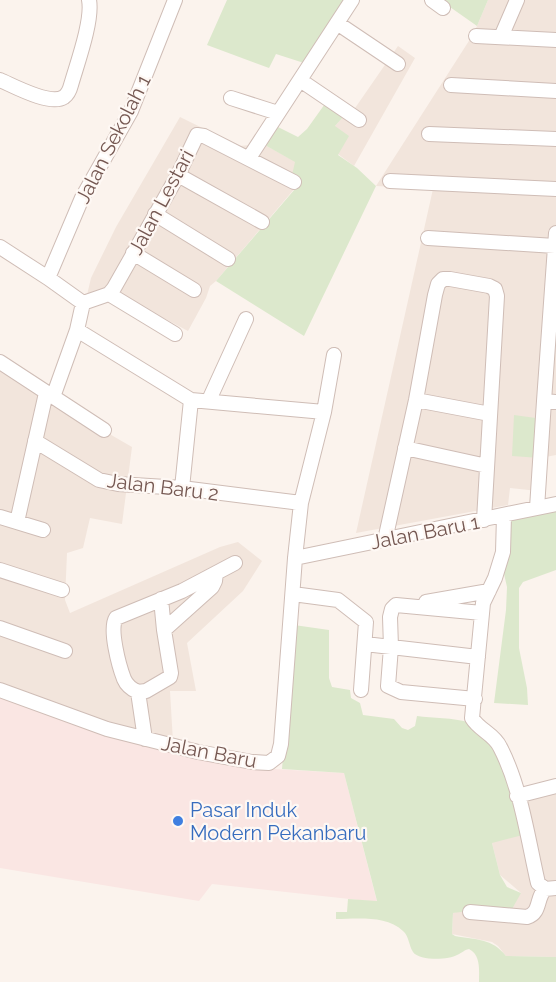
<svg xmlns="http://www.w3.org/2000/svg" width="556" height="982" font-family="Raleway,sans-serif">
	<rect width="100%" height="100%" fill="#fbf3ed"/>
	<path fill="#f2e5dc" d="M488,0H556V455L540,458L538,491L510,488L508,505L356,533L433,189L376,186L474,33Z
		M398,46L415,58L354,166L338,154L335,126L344,116L353,111Z
		M180,117L239,146L263,144L296,162L301,181L216,281L210,286L206,298L188,331L111,290L87,295L91,278L116,227Z
		M0,367L49,399L132,447L122,524L90,518L83,548L67,553L65,600L70,613L220,547L238,542L262,561L243,591L187,643L196,691H170L173,742L110,727L0,689Z
		M556,790V957L506,956L498,946L492,942L452,934L453,913L521,893L500,875L492,843L514,802Z"/>
	<path fill="#fae6e3" d="M0,696L256,768L344,773L377,902L212,884L199,901L0,868Z"/>
	<path fill="#dce8cc" d="M227,0H346L304,63L276,54L269,68L207,45Z
		M440,0H488L477,26Z
		M327,101L344,116L335,126L349,136L338,155L357,168L376,186L304,336L216,281L301,182L292,175L295,162L263,144L274,125L298,137L307,129Z
		M514,415L543,419L540,458L512,456Z
		M556,508V570L523,582L519,588V648L527,688L528,705L494,703L506,610L507,587L502,565L507,518Z
		M294,625L329,630V678L332,687L350,690L351,698L360,703L363,715L394,719L402,728L408,730L415,726L417,716C432,718 454,718 468,722C505,736 514,802 523,835L492,843L500,875L507,887L521,893L512,909L493,908L453,913L452,934L455,936C476,940 492,938 506,956L556,957V982H479C479,970 481,955 469,949C464,950 462,953 457,955C449,960 419,961 413,952C409,946 409,936 403,931C386,915 357,919 336,919V912H347L348,899L377,901L344,773L282,769Z"/>
	<g fill="none" stroke-linecap="round" stroke-linejoin="round">
		<defs>
			<path id="minor" d="M432,0L443,8
				M337,23L398,64
				M476,36L556,40
				M501,37L517,0
				M0,80C14,86 50,106 64,97C68,94 70,89 71,85C77,64 93,20 89,0
				M300,80L359,120
				M451,85L556,91
				M231,98L278,113
				M429,134L556,139
				M249,158L352,0
				M178,175L262,222
				M390,181L556,189
				M155,214L228,259
				M556,233L544,401L556,402
				M428,238L555,246
				M0,247L48,278L83,303L77,330L53,397
				M133,253L194,290
				M48,278L82,198L131,111L175,0
				M109,294L175,334
				M83,303L109,294L114,288L178,175L197,135L204,136L294,182
				M77,330L191,400L324,412
				M0,362L104,430
				M209,400L246,319
				M416,400L490,414
				M35,441L99,480L118,484L182,488L301,503
				M405,448L487,466
				M182,488L191,400
				M537,508L544,401
				M504,516L503,552L495,578L483,603L472,718C479,730 494,734 500,747C521,787 528,840 538,883L545,889L556,888
				M0,517L43,530
				M17,522L46,393
				M385,540L416,400L435,295L438,284L443,279H450L489,286L495,289L497,296L484,520
				M295,558L556,504
				M0,570L62,590
				M293,594L338,600L366,622L361,690
				M161,599L164,630
				M426,602L489,591
				M0,628L65,651
				M365,644L478,657
				M0,690L107,729L198,752L252,762L269,763L278,756L281,744L295,558L301,503L324,412L334,355
				M138,692C131,689 127,686 124,679C119,666 109,629 116,618L182,591L235,563
				M475,699L401,692L388,686L391,647L390,617L392,609L396,605L482,613
				M145,739L138,692L146,691L170,677L171,673L164,630L212,587L215,581L216,573
				M517,796L556,786
				M470,912L527,917C541,913 536,898 545,889"/>
		</defs>
		<use href="#minor" stroke="#cfbdb6" stroke-width="16"/>
		<use href="#minor" stroke="#fff" stroke-width="14"/>
	</g>
	<circle fill="#3f7fe0" stroke="#fef8f4" stroke-width="2" cx="178" cy="821" r="6"/>
	<g text-anchor="middle" stroke-width="4.5" stroke-linejoin="round" paint-order="stroke">
		<g font-size="20" fill="#755852" stroke="#fef8f4">
			<text transform="translate(113 139) rotate(-63)" y="7">Jalan Sekolah 1</text>
			<text transform="translate(161 202) rotate(-62)" y="7">Jalan Lestari</text>
			<text transform="translate(163 487) rotate(7)" y="7">Jalan Baru 2</text>
			<text transform="translate(425 532) rotate(-11)" y="7">Jalan Baru 1</text>
			<text transform="translate(209 752) rotate(11)" y="7">Jalan Baru</text>
		</g>
		<g font-size="20" fill="#366cbe" stroke="#fef8f4" text-anchor="start">
			<text x="190" y="817">Pasar Induk<tspan x="190" dy="23">Modern Pekanbaru</tspan></text>
		</g>
	</g>
</svg>
